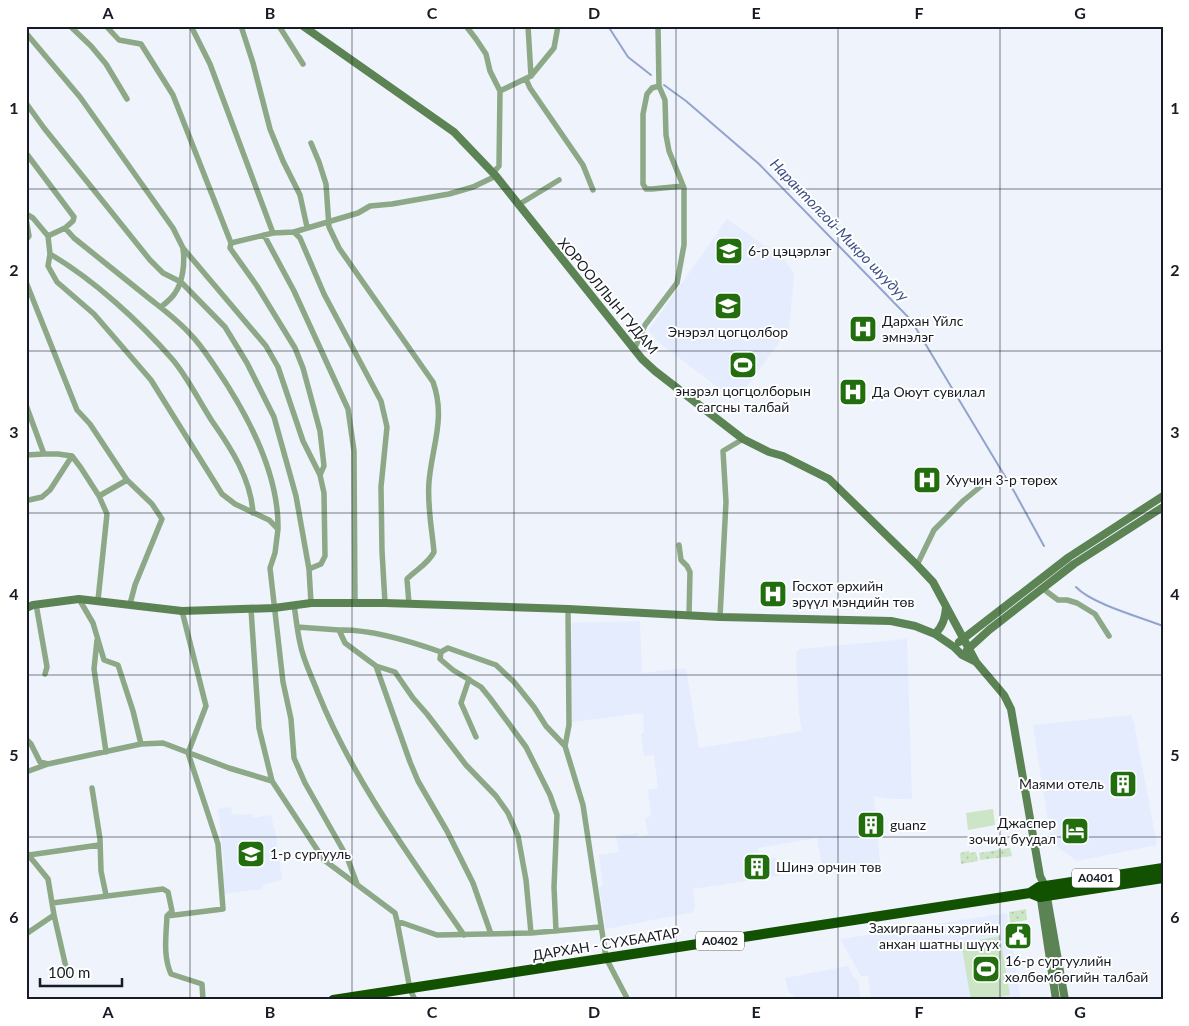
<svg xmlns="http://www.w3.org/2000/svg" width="1189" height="1026" font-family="Lato,sans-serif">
	<defs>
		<pattern id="grass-dots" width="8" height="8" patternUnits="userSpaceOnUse" patternTransform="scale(1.25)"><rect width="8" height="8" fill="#cce5c7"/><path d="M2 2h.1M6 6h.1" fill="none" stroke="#aec4ab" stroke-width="1.8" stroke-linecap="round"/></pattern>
	</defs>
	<rect width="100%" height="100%" fill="#eff3fc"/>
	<path fill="#e4ecfe" d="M727,219L786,261L794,275L789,329L736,401L657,341L649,330Z
		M640,621L642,673L686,668L699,748L802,731L799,714L796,653L800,649L907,639L912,799H891L874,796L880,864L823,872L817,838L758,848L760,860L776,858L779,876L693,889L695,908H693L694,912L606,929L599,887L603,886L599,855L619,852L616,836L638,833L639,837L648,834L645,818L651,816L648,790L658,788L654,755L644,756L641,734L644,733L643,713L572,722L570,670L572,623Z
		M1131,715L1134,723L1157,845L1077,861L1051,842L1033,725Z
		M232,807L231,814L240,815L252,814L253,818L271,815L274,829H275L282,880L262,885V889L224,894L222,872L225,871L218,809Z
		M1007,913L1021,1000H871L868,976H861L840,939Z
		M848,966L854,978L858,981L861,1000H794L793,995L789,993L785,978Z"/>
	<path fill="url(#grass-dots)" d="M1010,848L1012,856L980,860L979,853Z
		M969,851L970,853L976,852L978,861L961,864L960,853Z
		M1026,909L1027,920L1010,923L1009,912Z"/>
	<path fill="#cce5c7" d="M741,357L751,369L745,374L735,362Z
		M993,809L995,825L968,830L966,813Z
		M1000,936L1010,995L982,1000H971L961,943Z"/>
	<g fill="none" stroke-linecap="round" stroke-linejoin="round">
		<path stroke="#92a3cc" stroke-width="2" d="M608,26L628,57L651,75
			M664,85L686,101L759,164L911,320L1015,493L1044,546
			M1076,587C1092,604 1140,617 1163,626"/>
		<path stroke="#8da887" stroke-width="5.5" d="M70,26L91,46L106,64L127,99
			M106,26L119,40L141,44L173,95L231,243
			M191,26L210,64L273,233
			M241,26L253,63L270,129L283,161L300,195L307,227
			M279,26L303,64
			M466,26L476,39L486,54L490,71L500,91
			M528,26L531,76
			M26,33L80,97L173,228L183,248L266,346L278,367L303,441L320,475L324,466L320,431L303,368L295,348L257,286L230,248L231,243L273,233L294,232L358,213L370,206L392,204L449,194L473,187L496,176
			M526,79L530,88L583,165L593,190
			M659,86L652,88L647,94L643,114V184L646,189H652L683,186
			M26,103L44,128L150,260L163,273L181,282L225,327L247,363L274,417L296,496L309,569L311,603
			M311,143L319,162L326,184L329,227L339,248L433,382C446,418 432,446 429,482C427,506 432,529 434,552C429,563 416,570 407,579L409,604
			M26,153L74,217L73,221L65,228
			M493,173L499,166L500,91L531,76L554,48L558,26
			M518,205L559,180
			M26,214L33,218L48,236L50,254L48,266L57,282L94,314L151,380L222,494L235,504L269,520L278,529L275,553L270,568L283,682L291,719L294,758L305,783L347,857L357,884
			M26,219L29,236L26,240
			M294,232L300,238L324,294L381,401L387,427L381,487L382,551L385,603
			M264,235L294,291L348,409L354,451L355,603
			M48,236L65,228L74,238C98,257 121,276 145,295C161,308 177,319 191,335C200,344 207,355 214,365C245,410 279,472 278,529
			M50,254C94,280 139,321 173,360C188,378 199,401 212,421C231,448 251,479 253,513
			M26,282L77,410L90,424L127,480L152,504L162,519L135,585L130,604
			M161,307C166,303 172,298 175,293C183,282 185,262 183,249
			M634,350L645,325L677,283L684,245V188L669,151L666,135L665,100L659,86L658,26
			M26,405L44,454H58L72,456L81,468L99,496L107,514L98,600
			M26,455L44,454
			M99,496L127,480
			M29,500L42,497L50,490L72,456
			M679,545L681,560L687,566L690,572L689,616
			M917,565L934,530L963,501L986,482
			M309,569L321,564L325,556L324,493L320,475
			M1042,588L1058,600H1067L1077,603L1095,614L1109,636
			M79,599L93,623L104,660L118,665L133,711L141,744
			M36,604L47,667L45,674
			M294,605C296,617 297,630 300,643C303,660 312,677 318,693C353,780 411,858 464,935
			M251,609L259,728L272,781
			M568,609L569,725L565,746L583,805L606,958L628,1000
			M720,617L726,502L723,451L743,439
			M297,627L339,630L345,643L376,666L395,672L413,698L427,714L466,765L496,796L508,813L518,836L526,880L531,933
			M339,630C371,629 410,641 441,652L448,648L496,665L514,682L534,707L546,726L565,746
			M97,640L94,669L106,752
			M441,652L440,659L453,670L481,687L490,698L526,747L550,795L557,815L554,887L556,931
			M376,666L410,762L418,781L447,831L473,883L491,934
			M469,679L461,703L476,737
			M26,739L31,744L40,762L48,764
			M26,772L48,764L141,744L163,743L229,768L272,781L324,860L395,913L397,921L437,935L531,933L600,927
			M92,788L100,839L101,871L106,895
			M26,852L48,879L54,915L68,976
			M29,855L99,845
			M52,903L163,889L168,892L172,911L167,916C166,937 163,956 171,974L202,984L203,1000
			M167,916L223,909L218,844L188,753L206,706L182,611
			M397,921L410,989L415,1000
			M26,934L54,915"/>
		<path stroke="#5b8353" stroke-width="8" d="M303,26L454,132L496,176L642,359L655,371L743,439L769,452L783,456L829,479L917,565L933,582L976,662
			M26,608L33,605L79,599L182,611L274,608L311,603H385L568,609L720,617L891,621L915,626L935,634L954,647L962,655L976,662L1004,695L1011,709L1040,876L1045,886L1065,1000
			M935,634C943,626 945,618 946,607
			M959,642L1069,557L1163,496
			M967,650L989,630L1074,564L1163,507
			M1040,893L1056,1000"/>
		<path stroke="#115100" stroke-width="10" d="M1030,893L1040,897L1163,878
			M333,1000L1030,893L1039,887L1163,868"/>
	</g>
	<path fill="none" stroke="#171b23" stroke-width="1" stroke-opacity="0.55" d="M190,26V1000M352,26V1000M514,26V1000M676,26V1000M838,26V1000M1000,26V1000M26,189H1163M26,351H1163M26,513H1163M26,675H1163M26,837H1163"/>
	<defs>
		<symbol id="school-square" viewBox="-11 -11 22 22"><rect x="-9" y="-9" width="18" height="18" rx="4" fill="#226d0e" stroke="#fff"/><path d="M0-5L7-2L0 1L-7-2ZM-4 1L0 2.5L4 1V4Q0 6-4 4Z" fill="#fff"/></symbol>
		<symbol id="hospital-square" viewBox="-11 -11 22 22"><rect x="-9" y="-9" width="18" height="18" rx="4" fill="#226d0e" stroke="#fff"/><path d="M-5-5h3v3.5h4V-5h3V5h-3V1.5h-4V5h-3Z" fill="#fff"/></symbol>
		<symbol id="stadium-square" viewBox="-11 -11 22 22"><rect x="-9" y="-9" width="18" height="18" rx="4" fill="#226d0e" stroke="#fff"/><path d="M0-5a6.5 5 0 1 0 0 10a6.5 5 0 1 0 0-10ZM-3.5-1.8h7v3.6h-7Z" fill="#fff"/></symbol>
		<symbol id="building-square" viewBox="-11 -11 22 22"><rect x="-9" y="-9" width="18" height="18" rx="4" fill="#226d0e" stroke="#fff"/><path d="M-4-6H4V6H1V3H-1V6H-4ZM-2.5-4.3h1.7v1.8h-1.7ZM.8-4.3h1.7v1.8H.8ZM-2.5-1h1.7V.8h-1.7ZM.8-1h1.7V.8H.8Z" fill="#fff"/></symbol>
		<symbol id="hotel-square" viewBox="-11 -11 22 22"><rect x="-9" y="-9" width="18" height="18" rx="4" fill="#226d0e" stroke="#fff"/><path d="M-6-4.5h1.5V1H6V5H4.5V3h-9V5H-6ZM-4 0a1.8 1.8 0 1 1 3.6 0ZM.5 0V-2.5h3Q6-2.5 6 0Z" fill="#fff"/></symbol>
		<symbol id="civic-square" viewBox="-11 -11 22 22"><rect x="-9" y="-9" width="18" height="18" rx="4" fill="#226d0e" stroke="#fff"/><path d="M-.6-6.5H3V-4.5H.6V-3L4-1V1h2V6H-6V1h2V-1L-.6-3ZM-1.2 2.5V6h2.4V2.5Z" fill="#fff"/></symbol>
	</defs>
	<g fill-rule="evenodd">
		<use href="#school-square" x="713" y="235" width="32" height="32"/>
		<use href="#school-square" x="712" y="290" width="32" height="32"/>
		<use href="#hospital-square" x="847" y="313" width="32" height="32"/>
		<use href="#stadium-square" x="727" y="349" width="32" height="32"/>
		<use href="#hospital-square" x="837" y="376" width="32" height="32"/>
		<use href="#hospital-square" x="911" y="464" width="32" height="32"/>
		<use href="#hospital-square" x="757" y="578" width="32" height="32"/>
		<use href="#building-square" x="1107" y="768" width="32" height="32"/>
		<use href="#building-square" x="855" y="809" width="32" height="32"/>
		<use href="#hotel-square" x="1059" y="815" width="32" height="32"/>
		<use href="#school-square" x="235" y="838" width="32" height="32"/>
		<use href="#building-square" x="741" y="851" width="32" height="32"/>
		<use href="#civic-square" x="1002" y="920" width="32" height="32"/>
		<use href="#stadium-square" x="970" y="953" width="32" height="32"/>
	</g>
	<g text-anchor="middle" stroke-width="4" stroke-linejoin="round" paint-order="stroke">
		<g fill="#fff" stroke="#5d5f65" stroke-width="1">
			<rect x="1072" y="868.5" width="48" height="19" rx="4"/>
			<rect x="696" y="931.5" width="48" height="19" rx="4"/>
		</g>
		<g font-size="12" font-weight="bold" fill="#171b23">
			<text x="1096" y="882">A0401</text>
			<text x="720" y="945">A0402</text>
		</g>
		<g font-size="14" fill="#171b23" stroke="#fff" text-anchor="start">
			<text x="748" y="256">6-р цэцэрлэг</text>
			<text x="882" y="326">Дархан Үйлс<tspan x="882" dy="16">эмнэлэг</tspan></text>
			<text x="728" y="337" text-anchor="middle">Энэрэл цогцолбор</text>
			<text x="743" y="396" text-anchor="middle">энэрэл цогцолборын<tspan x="743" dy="16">сагсны талбай</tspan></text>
			<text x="872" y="397">Да Оюут сувилал</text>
			<text x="946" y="485">Хуучин 3-р төрөх</text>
			<text x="792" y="591">Госхот өрхийн<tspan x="792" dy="16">эрүүл мэндийн төв</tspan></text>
			<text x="1104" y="789" text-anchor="end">Маями отель</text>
			<text x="1056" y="828" text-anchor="end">Джаспер<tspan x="1056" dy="16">зочид буудал</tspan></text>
			<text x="890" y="830">guanz</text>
			<text x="270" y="859">1-р сургууль</text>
			<text x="776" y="872">Шинэ орчин төв</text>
			<text x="999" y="933" text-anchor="end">Захиргааны хэргийн<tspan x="999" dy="16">анхан шатны шүүх</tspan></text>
			<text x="1005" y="966">16-р сургуулийн<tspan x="1005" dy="16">хөлбөмбөгийн талбай</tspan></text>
		</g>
		<g font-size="14" fill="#171b23" stroke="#fff">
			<text transform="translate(608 296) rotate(50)" y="5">ХОРООЛЛЫН ГУДАМ</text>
			<text transform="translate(606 944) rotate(-9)" y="5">ДАРХАН - СҮХБААТАР</text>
		</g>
		<g font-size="15" font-style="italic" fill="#3d5087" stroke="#fff">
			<text transform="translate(839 230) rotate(46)" y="5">Нарантолгой-Микро шуудуу</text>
		</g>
	</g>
	<rect width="1189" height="1026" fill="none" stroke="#ffffff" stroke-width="55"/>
	<path d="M40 978v8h82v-8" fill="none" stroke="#171b23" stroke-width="2.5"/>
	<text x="48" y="978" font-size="15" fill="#171b23" stroke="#ffffff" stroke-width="4" paint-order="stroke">100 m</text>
	<rect x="28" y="28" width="1134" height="970" fill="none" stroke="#171b23" stroke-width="2"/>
	<g font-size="16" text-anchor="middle" font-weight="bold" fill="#171b23">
		<text x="108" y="19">A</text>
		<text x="270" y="19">B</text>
		<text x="432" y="19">C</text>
		<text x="594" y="19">D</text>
		<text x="756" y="19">E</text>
		<text x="919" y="19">F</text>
		<text x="1080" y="19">G</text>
		<text x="14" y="114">1</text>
		<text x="1175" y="114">1</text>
		<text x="14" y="276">2</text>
		<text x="1175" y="276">2</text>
		<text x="14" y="438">3</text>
		<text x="1175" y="438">3</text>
		<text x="14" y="600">4</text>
		<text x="1175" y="600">4</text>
		<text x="14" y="761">5</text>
		<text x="1175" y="761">5</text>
		<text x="14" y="923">6</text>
		<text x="1175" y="923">6</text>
		<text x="108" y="1018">A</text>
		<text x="270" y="1018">B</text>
		<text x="432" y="1018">C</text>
		<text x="594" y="1018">D</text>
		<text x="756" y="1018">E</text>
		<text x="919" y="1018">F</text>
		<text x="1080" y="1018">G</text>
	</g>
</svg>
